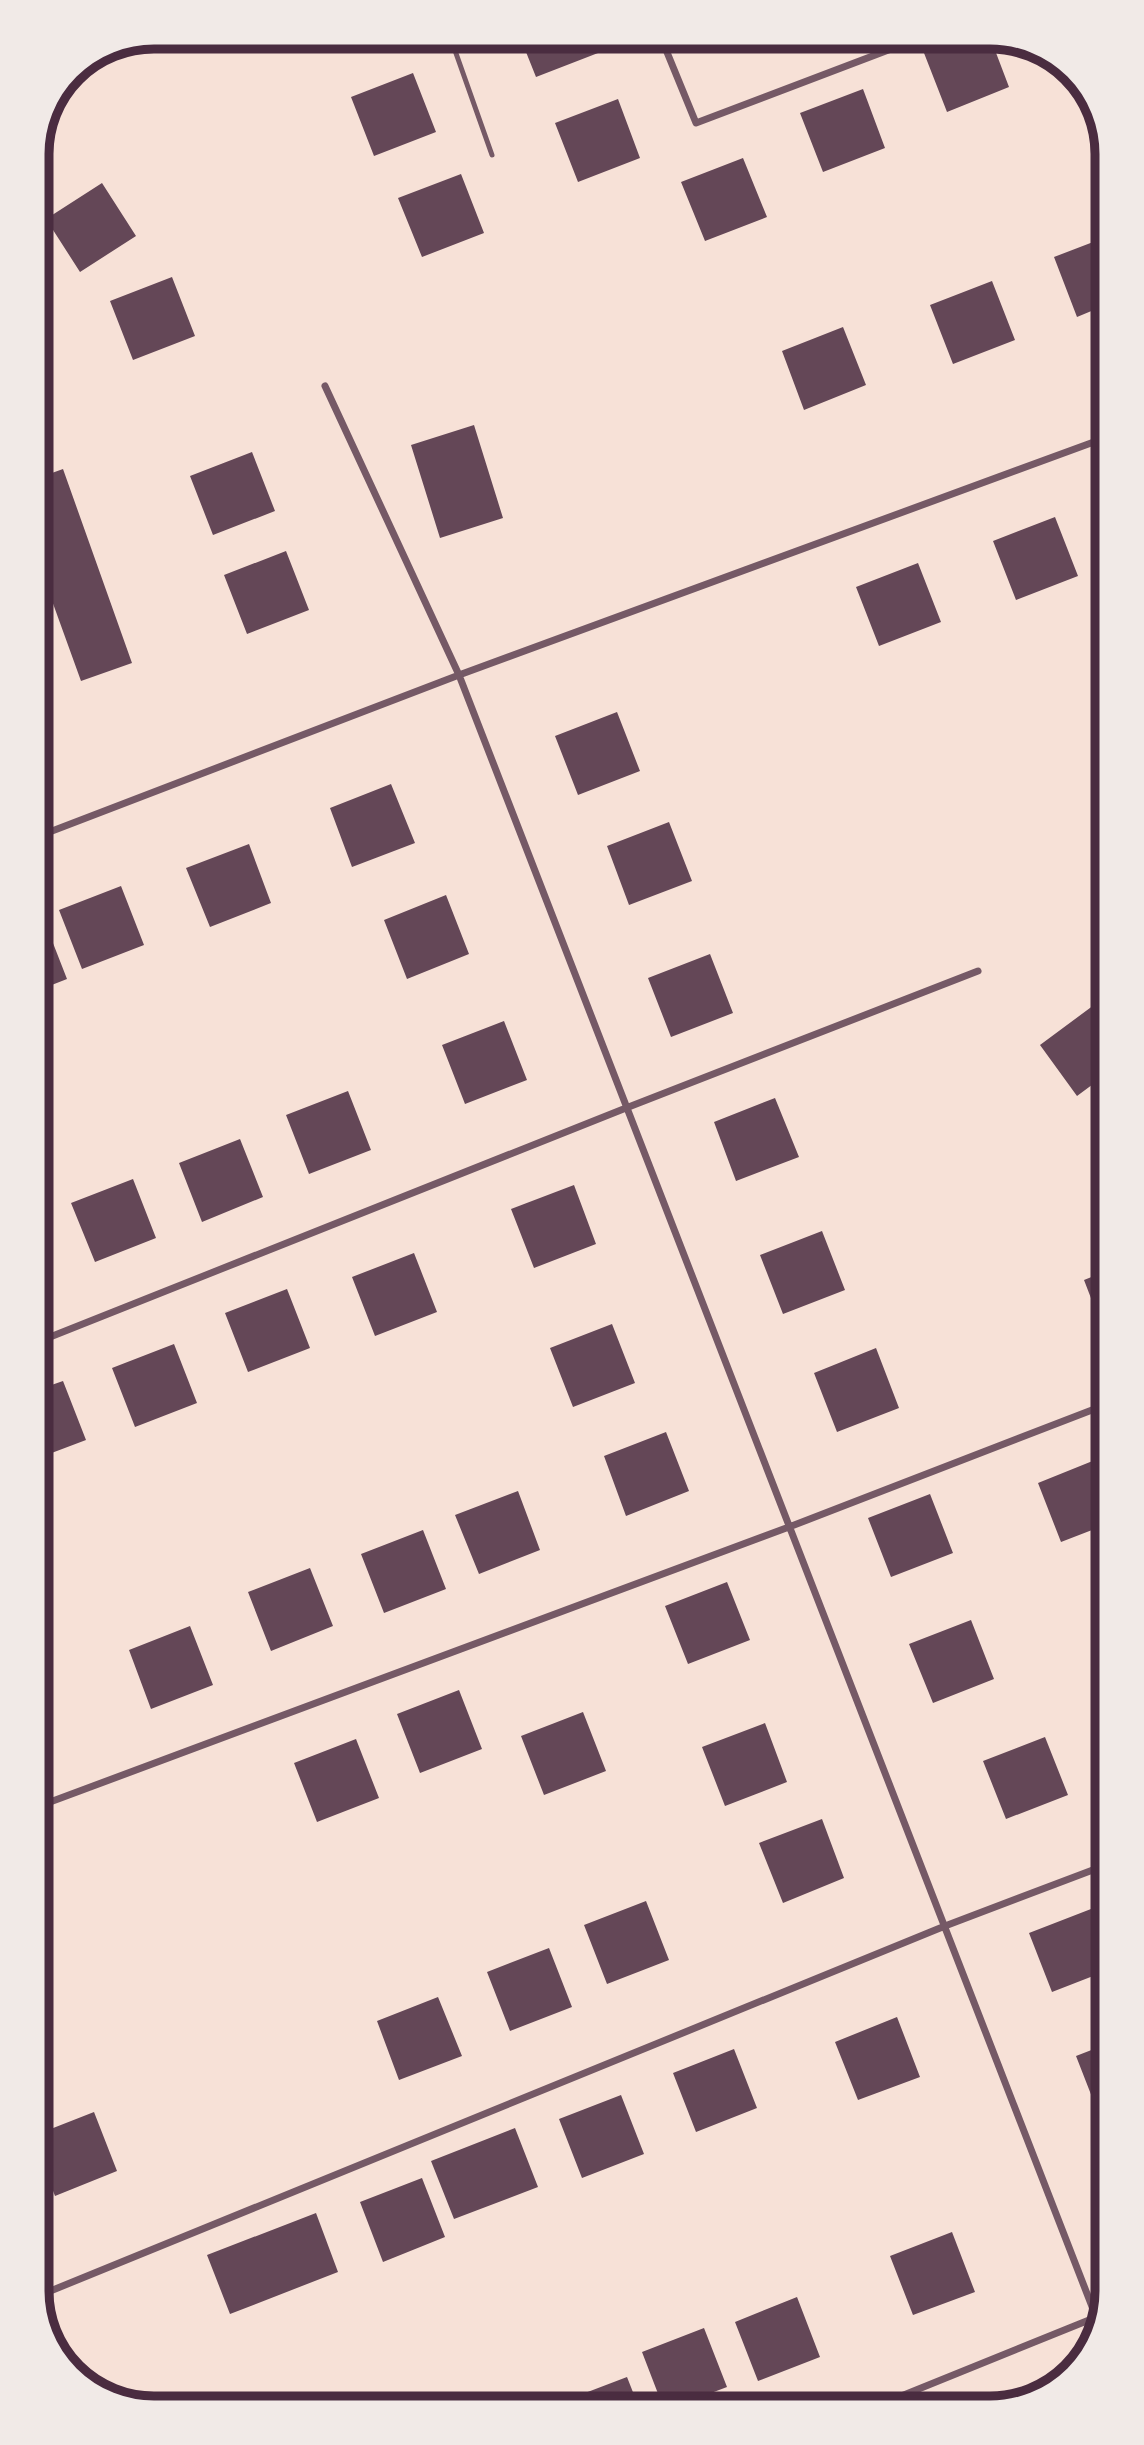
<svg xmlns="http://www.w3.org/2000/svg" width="1144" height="2445" font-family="Inter,sans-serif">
	<rect width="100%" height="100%" fill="#f7e1d7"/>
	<path fill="#644757" d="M964,37H990L1009,87L947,112L924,53Z
		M575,41H593L598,53L536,77L522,42Z
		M413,73L436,132L374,156L351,97Z
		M863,89L885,148L823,172L800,113Z
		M618,99L640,158L578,182L555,123Z
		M743,158L767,217L705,241L681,182Z
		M461,174L484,233L422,257L398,198Z
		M102,183L136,236L80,272L46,219Z
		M1101,239V307L1077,317L1054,257Z
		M172,277L195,336L133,360L110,301Z
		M992,281L1015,340L953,364L930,305Z
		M843,327L866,385L804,410L782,351Z
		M474,425L503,518L440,538L411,445Z
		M252,452L275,511L213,535L190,476Z
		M63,469L132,663L81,681L38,562V478Z
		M1102,513V546L1091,518Z
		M1055,517L1078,576L1016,600L993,541Z
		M286,551L309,610L247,634L224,575Z
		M918,563L941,622L879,646L856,587Z
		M617,712L640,771L578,795L555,736Z
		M1103,758V791L1092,762Z
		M391,784L415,843L352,867L330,808Z
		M669,822L692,881L629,905L607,846Z
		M249,844L271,903L210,927L186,868Z
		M121,886L144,945L82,969L59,910Z
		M446,895L469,954L407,979L384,920Z
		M44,920L67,979L39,990V922Z
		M710,954L733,1013L671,1037L648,978Z
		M1094,1005L1104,1018V1076L1077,1096L1040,1045Z
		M504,1021L527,1080L465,1104L442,1045Z
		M348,1091L371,1150L309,1174L286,1115Z
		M775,1098L799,1157L736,1181L714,1122Z
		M240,1139L263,1197L202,1222L179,1163Z
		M133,1179L156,1238L95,1262L71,1203Z
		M574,1185L596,1244L534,1268L511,1209Z
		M822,1231L845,1290L783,1314L760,1255Z
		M414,1253L437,1312L375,1336L352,1277Z
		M40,1255L49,1278L40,1282Z
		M1104,1272V1332L1084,1280Z
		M287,1289L310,1348L248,1372L225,1313Z
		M612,1324L635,1383L573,1407L550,1348Z
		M174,1344L197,1403L135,1427L112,1368Z
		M876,1348L899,1408L837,1432L814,1373Z
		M63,1381L86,1440L41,1457L40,1389Z
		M666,1432L689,1491L626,1516L604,1456Z
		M1100,1458L1105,1471V1525L1061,1542L1038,1483Z
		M518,1491L540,1550L479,1574L455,1515Z
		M930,1494L953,1553L891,1577L868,1518Z
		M423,1530L446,1589L384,1613L361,1554Z
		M310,1568L333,1626L271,1651L248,1592Z
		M727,1582L750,1640L688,1664L665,1606Z
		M971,1620L994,1679L933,1703L909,1644Z
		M190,1626L213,1685L151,1709L129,1650Z
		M459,1690L482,1749L420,1773L397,1714Z
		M583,1712L606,1771L544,1795L521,1736Z
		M765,1723L787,1782L725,1806L702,1747Z
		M1045,1737L1068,1795L1006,1819L983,1761Z
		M356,1739L379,1798L317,1822L294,1763Z
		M822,1819L844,1878L783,1903L759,1843Z
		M646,1901L669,1960L607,1984L584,1925Z
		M1091,1909L1106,1948V1971L1052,1992L1029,1933Z
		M549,1948L572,2007L510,2031L487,1972Z
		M438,1997L462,2056L399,2080L377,2021Z
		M897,2017L920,2077L858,2100L835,2042Z
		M1107,2044V2112L1099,2115L1076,2056Z
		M734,2049L757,2108L696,2132L673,2073Z
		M621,2095L644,2154L582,2178L559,2119Z
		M94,2112L117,2171L55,2196L43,2165V2132Z
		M515,2128L538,2187L454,2219L431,2161Z
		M422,2178L445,2237L383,2262L360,2202Z
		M316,2213L338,2272L230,2314L207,2255Z
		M952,2232L975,2292L913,2315L890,2256Z
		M797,2297L820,2357L758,2381L735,2322Z
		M704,2328L727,2387L682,2404H662L642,2352Z
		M54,2330L66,2359L65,2360L46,2333Z
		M627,2377L638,2405H566L564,2401Z"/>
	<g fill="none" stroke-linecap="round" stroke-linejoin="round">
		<path stroke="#755966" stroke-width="5" d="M452,42L492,155"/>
		<path stroke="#755966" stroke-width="7" d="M662,40L696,123L920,38
			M325,386L459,675L1098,2322
			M39,836L459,675L1102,439
			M40,1341L626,1108L978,971
			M42,1805L789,1527L1105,1405
			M43,2294L945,1926L1106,1865
			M884,2403L1099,2316"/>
	</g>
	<path d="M0 0H1144V2445H0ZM154 49H990A105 105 0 0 1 1095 154V2291A105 105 0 0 1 990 2396H154A105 105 0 0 1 49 2291V154A105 105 0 0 1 154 49Z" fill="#f1eae7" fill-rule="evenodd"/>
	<path fill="none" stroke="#4a2c40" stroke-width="9" d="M154 49H990A105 105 0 0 1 1095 154V2291A105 105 0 0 1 990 2396H154A105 105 0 0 1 49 2291V154A105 105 0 0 1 154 49Z"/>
</svg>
